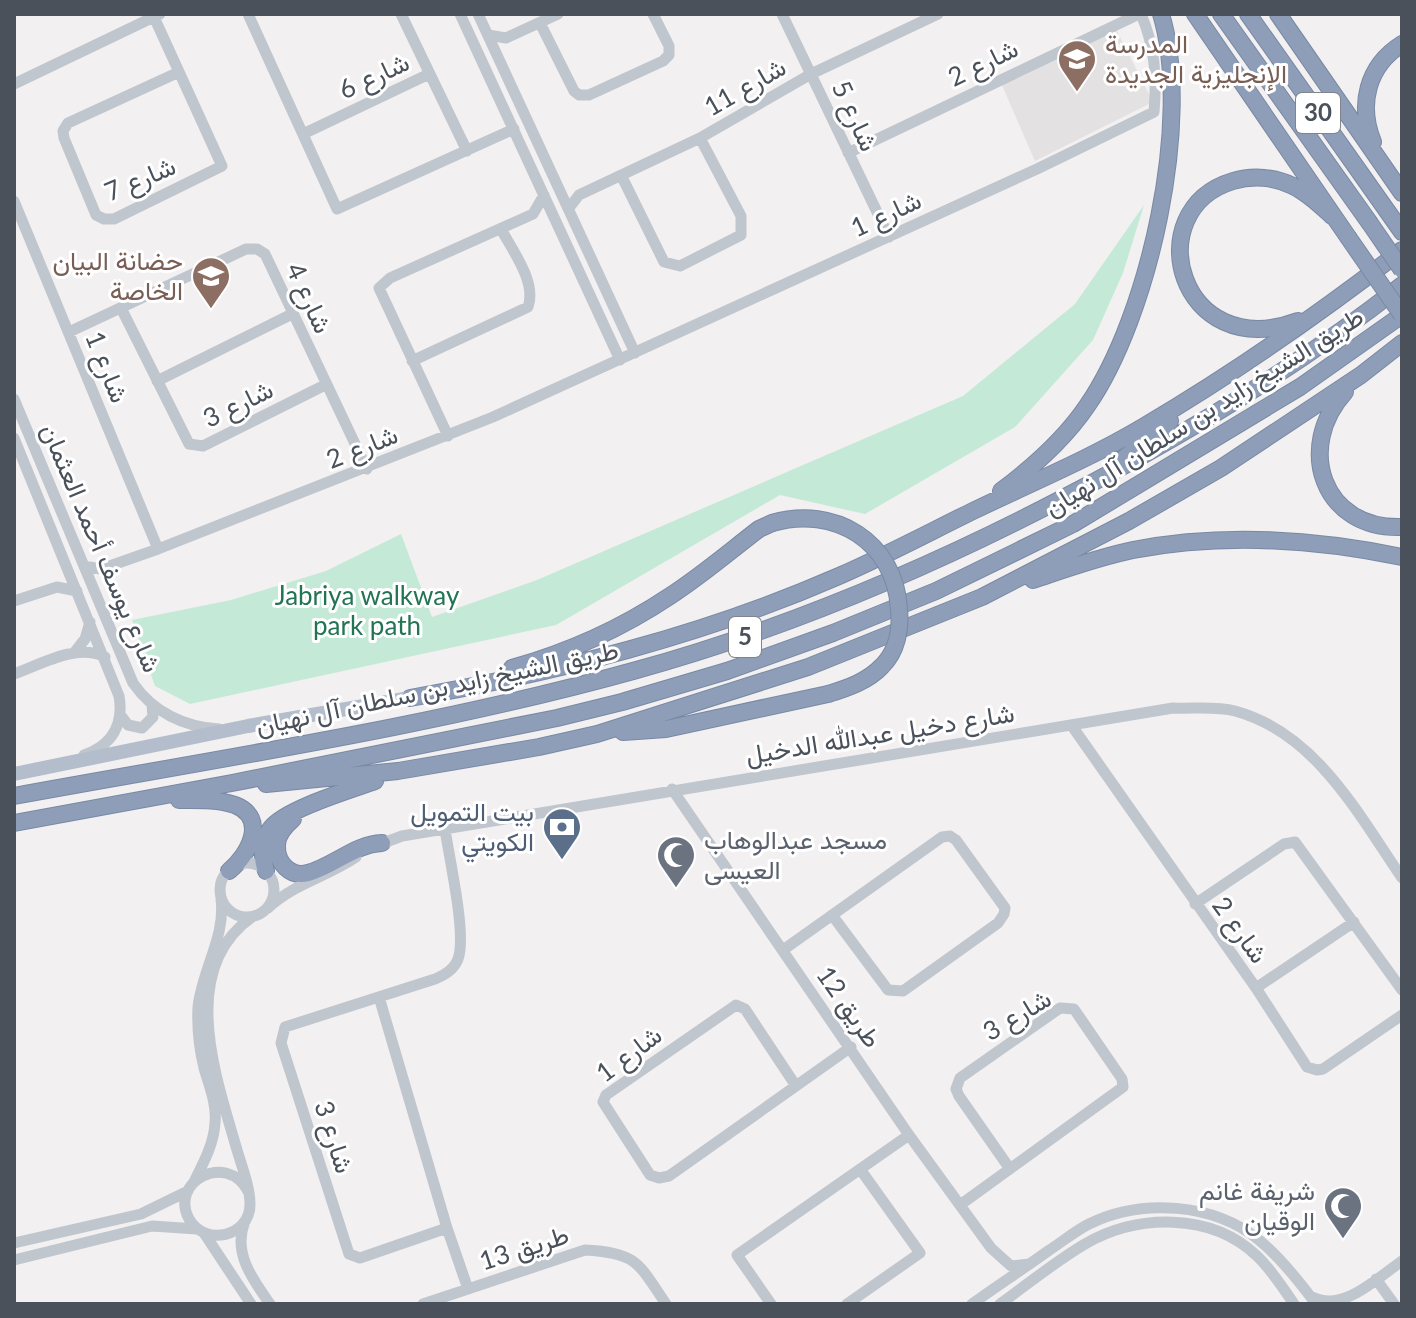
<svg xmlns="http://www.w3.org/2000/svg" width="1416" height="1318" font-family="Lato,Vazirmatn,sans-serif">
	<rect width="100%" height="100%" fill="#f2f0f0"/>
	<path fill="#e3e1e1" d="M1116,29L1153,102L1035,161L1001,83Z"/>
	<path fill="#c4ead7" d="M1144,205L1123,273L1093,340L1015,427L865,514L780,495L556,625L190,704L155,686L132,620L231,600L326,571L401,534L432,617L537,580L963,396L1075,304Z"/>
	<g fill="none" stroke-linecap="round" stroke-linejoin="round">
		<defs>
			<path id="highway" d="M1195,14L1348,237
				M1221,14L1369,222
				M1248,14L1402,232
				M1278,14L1402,193
				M1373,142C1358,105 1367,66 1402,44
				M1298,321C1179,365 1137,210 1233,181C1253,175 1275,177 1293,186C1308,193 1320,205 1332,216
				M1345,392C1295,447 1322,530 1402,527
				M1123,459L1170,421
				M1001,491C1033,467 1064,440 1087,406C1149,317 1193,119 1161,14
				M1033,580C1066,569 1099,557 1133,550C1221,533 1315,539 1402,557
				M512,668C566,653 622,628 670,596C701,576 729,552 759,529L772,523
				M410,698C557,672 702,636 839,576C885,556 930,532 975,510C1031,483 1089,459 1143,427C1233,374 1319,314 1402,250
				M623,732L666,729L828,694
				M266,784L398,771L539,747L597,734L808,667L982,597L1129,521L1221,468L1361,375L1402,343
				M14,796C221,758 431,727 633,671C783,630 927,569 1065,497C1183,436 1297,368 1402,285
				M179,800C196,800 218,799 235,805C269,818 248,856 229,871
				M293,819C285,826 277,834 277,845C276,862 290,878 308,873C334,866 355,844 382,843
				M14,823L232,783L557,718L622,702L727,671L833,633L936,591L1073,524L1300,387L1402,315
				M266,871C261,856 261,841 271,828C286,809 350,790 375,781"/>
		</defs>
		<use href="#highway" stroke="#7989a4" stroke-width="18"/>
		<path stroke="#c0c6cd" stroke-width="11" d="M248,14L337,209L514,129
			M401,14L467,151
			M460,14L620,360
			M478,14L635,353
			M782,14L889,237
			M154,17L222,166L114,219H104L96,215L64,138L63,131L68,123L179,72
			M540,23L574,91L579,95H589L663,61L669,55V46L653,14
			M488,35L506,38L558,14
			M14,84L160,14
			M303,134L429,74
			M848,153L1139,14
			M621,175L664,262L680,266L741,235V216L700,138
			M14,201L158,549
			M569,208L579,195L700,138L811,74L938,14
			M121,308L189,444L203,446L325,385
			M69,332L246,249H257L265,254L367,469
			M412,361L528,307C537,282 512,250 501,229
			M157,381L292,314
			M14,399L133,683C153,712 184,727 219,729
			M448,436L379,288L390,278L533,214L544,195
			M14,438L119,696C124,725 112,745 84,755
			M84,566L101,569L158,549L493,417L1037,169L1154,112C1157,77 1155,47 1141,14
			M14,601L57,587L77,591
			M74,653L85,639L90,622
			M14,674C42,664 76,643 105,657
			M121,716L128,725L142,728L153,717L152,705
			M1072,726L1256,988L1307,1067L1317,1070L1323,1069L1402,1015
			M672,789L909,1135L991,1248L1011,1266L1029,1264
			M445,829C449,858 467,935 458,959C454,970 444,975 435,979L285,1027L281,1043L349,1254L360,1258L447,1228
			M378,845L402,836L1173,708C1193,709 1216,706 1235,711C1316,733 1358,814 1402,878
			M220 890a27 27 0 1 1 54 0a27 27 0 1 1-54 0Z
			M1195,904L1284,844L1295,842L1402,990
			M268,908C293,884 327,877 356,857
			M783,950L942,837L950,836L956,840L1005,908L1004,914L998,923L903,991L888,990L832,915
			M1256,988L1354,922
			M379,997L447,1228L468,1289
			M796,1086L745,1009L736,1005L606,1095L603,1102L650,1175L659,1178L669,1176L851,1047
			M195,1180C204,1162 214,1143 215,1123C217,1104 209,1086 204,1068C199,1048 197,1028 198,1007C202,970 226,936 221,899
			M248,1191C226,1151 169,1182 189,1219C205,1247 250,1237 250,1204C250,1187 242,1167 237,1150C217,1080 176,970 252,917
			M960,1205L1123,1087L1122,1079L1074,1009L1060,1008L960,1078L956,1089L959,1096L1010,1169
			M244,1224C233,1254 254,1281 270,1304
			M204,1233L251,1304
			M14,1243L141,1214L188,1191
			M14,1260L152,1226L197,1229
			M1376,1279L1394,1304
			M1312,1297C1343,1313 1377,1278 1402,1261
			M423,1304L585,1250C638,1253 638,1263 666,1304
			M771,1304L737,1255L909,1135
			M847,1304L920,1253L860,1169
			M972,1304C997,1286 1023,1269 1048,1251C1062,1242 1075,1231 1089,1224C1141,1198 1214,1203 1259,1240C1281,1258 1299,1281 1316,1304
			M1000,1304C1028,1284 1056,1261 1085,1244C1137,1214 1211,1212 1257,1256C1271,1269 1283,1288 1294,1304"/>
		<path stroke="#b3bdcb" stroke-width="14" d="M14,774L248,726L410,698"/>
		<use href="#highway" stroke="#8e9eb8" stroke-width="16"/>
		<defs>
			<path id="highway-bridge" d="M1369,222L1402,270
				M1348,237L1402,315
				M772,523C834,505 895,541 899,609C901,629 897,651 882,666C868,681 848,688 828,694"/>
		</defs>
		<use href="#highway-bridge" stroke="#7989a4" stroke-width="18" stroke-linecap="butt"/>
		<use href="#highway-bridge" stroke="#8e9eb8" stroke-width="16"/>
	</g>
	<defs>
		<symbol id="school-pin" viewBox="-11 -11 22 30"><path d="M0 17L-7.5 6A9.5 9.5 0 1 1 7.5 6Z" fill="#8d6e63" stroke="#fff"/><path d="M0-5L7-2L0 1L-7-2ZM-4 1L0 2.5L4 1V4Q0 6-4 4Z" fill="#fff"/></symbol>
		<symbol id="bank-pin" viewBox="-11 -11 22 30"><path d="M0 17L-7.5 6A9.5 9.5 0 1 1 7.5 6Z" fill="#5c6f8a" stroke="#fff"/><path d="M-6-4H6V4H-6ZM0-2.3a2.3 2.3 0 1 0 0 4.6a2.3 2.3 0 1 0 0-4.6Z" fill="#fff"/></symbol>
		<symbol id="mosque-pin" viewBox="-11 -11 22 30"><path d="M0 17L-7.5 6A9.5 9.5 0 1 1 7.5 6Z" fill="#6b7280" stroke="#fff"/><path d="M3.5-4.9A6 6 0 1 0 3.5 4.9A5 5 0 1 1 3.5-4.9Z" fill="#fff"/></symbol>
	</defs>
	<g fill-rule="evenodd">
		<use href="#school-pin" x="1055" y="37" width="44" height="60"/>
		<use href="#school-pin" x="189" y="254" width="44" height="60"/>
		<use href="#bank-pin" x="540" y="805" width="44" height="60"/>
		<use href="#mosque-pin" x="654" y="833" width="44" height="60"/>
		<use href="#mosque-pin" x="1321" y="1184" width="44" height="60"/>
	</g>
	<g text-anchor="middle" stroke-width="6" stroke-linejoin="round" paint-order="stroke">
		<g fill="#fff" stroke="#80858c" stroke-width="2">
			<rect x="1296" y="93" width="44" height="40" rx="6"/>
			<rect x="729" y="617" width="32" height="40" rx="6"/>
		</g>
		<g font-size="24" font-weight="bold" fill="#4a515b">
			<text x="1318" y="121">30</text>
			<text x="745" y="645">5</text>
		</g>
		<g font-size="26" fill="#785e54" stroke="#fff" text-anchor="start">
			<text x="1105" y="53">المدرسة<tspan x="1105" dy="30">الإنجليزية الجديدة</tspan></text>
			<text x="183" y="270" text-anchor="end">حضانة البيان<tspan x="183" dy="30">الخاصة</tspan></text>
		</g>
		<g font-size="26" fill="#4a515b" stroke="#fff">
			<text transform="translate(983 63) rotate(-26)" y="9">شارع 2</text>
			<text transform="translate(374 76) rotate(-25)" y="9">شارع 6</text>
			<text transform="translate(745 87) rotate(-30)" y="9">شارع 11</text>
			<text transform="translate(855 116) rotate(65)" y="9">شارع 5</text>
			<text transform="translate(140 179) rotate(-23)" y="9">شارع 7</text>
			<text transform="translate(886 214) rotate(-25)" y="9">شارع 1</text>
			<text transform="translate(309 298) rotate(65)" y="9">شارع 4</text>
			<text transform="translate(107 367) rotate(68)" y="9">شارع 1</text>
			<text transform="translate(238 404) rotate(-26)" y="9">شارع 3</text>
			<text transform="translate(1204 412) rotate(-32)" y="9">طريق الشيخ زايد بن سلطان آل نهيان</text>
			<text transform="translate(362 447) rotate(-22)" y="9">شارع 2</text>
			<text transform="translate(101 548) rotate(67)" y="9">شارع يوسف أحمد العثمان</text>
			<text transform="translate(437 688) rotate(-12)" y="9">طريق الشيخ زايد بن سلطان آل نهيان</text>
			<text transform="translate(880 734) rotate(-9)" y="9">شارع دخيل عبدالله الدخيل</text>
			<text transform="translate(1240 930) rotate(54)" y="9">شارع 2</text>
			<text transform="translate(849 1007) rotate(55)" y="9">طريق 12</text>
			<text transform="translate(1017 1015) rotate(-31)" y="9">شارع 3</text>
			<text transform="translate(629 1054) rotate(-37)" y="9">شارع 1</text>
			<text transform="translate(334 1137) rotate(72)" y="9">شارع 3</text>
			<text transform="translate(524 1248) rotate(-18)" y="9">طريق 13</text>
		</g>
		<g font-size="26" fill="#237454" stroke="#fff">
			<text x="367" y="605">Jabriya walkway<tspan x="367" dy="30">park path</tspan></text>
		</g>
		<g font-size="26" fill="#4e5e75" stroke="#fff" text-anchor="end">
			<text x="534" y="821">بيت التمويل<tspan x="534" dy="30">الكويتي</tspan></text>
		</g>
		<g font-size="26" fill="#5b616d" stroke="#fff" text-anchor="start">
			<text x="704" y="849">مسجد عبدالوهاب<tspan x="704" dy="30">العيسى</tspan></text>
			<text x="1315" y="1200" text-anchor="end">شريفة غانم<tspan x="1315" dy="30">الوقيان</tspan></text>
		</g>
	</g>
	<rect width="1416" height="1318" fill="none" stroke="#4a515b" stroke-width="32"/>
</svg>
